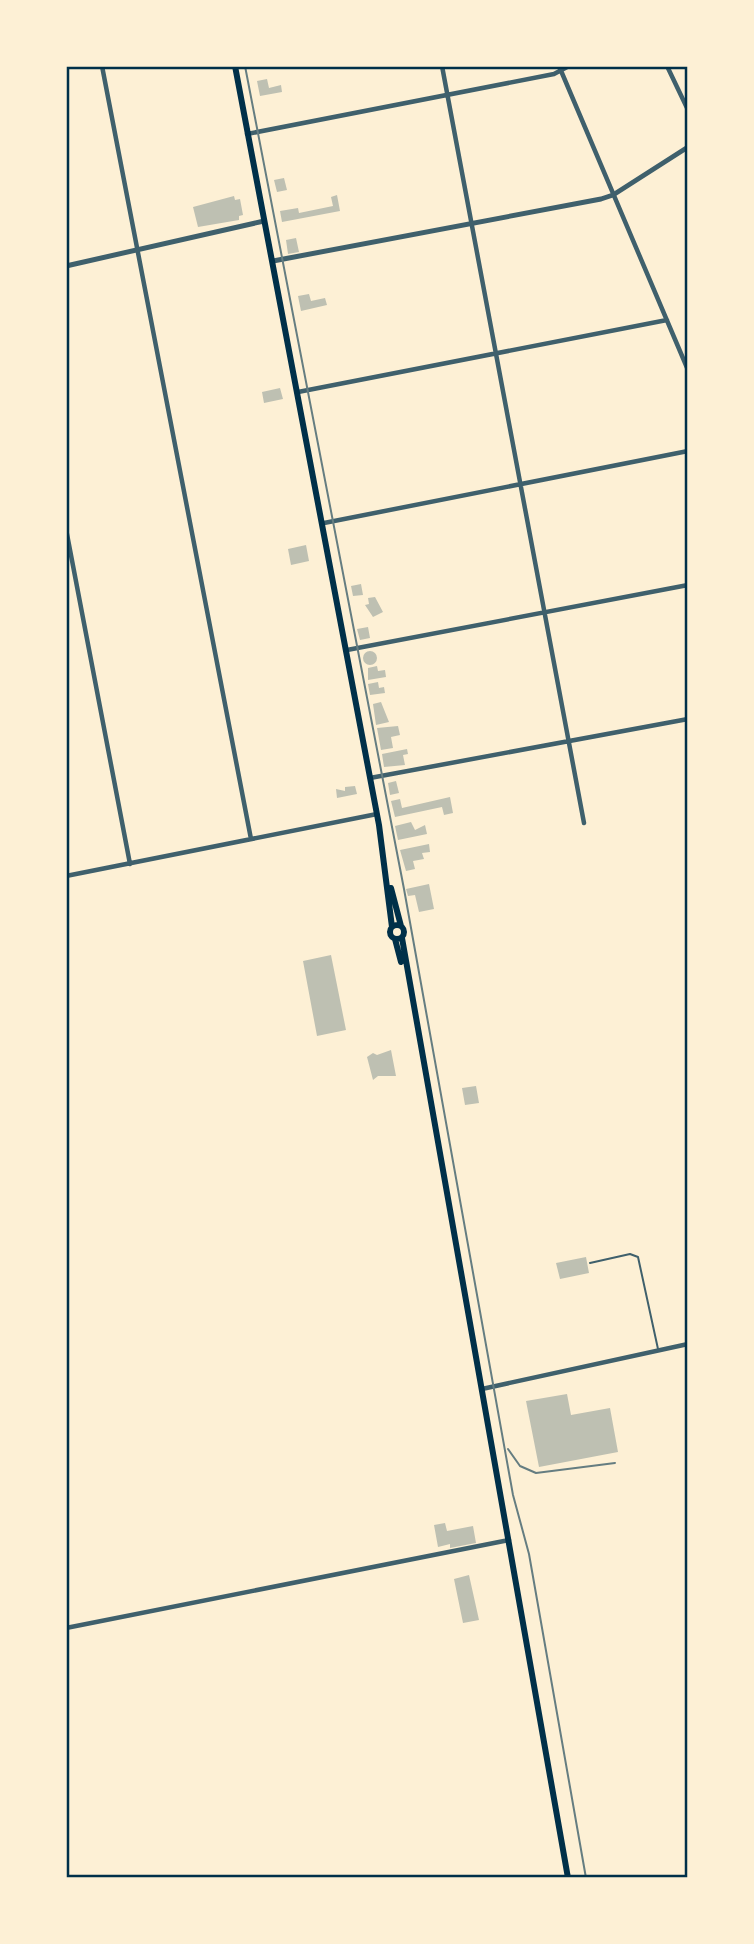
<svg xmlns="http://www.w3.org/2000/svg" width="754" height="1944" font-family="Poppins,sans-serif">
	<rect width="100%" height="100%" fill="#fdf0d5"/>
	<path fill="#bec0b2" d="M267,79L269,88L281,85L282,92L260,96L257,81Z
		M284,178L287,190L277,192L274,180Z
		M337,195L340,211L282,222L280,211L298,208L299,213L333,206L331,197Z
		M234,196L235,200L240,199L243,215L239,216V220L198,227L193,207Z
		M296,238L299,252L288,254L286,240Z
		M309,294L311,301L325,298L327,305L301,311L298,296Z
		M280,388L283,399L264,403L262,392Z
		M306,545L309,561L291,565L288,549Z
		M361,584L363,595L353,596L351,586Z
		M375,597L383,612L373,617L365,605L369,604L368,598Z
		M368,627L370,638L360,640L357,629Z
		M363 658a7 7 0 1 1 14 0a7 7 0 1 1-14 0Z
		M377,666L378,671L385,670L386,677L368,680V668Z
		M378,682L379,688L384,687L385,693L370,695L368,684Z
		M381,702L389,722L376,725L373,704Z
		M398,726L400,735L391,737L393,748L381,750L377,728Z
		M407,749L408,754L403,755L405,765L384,767L382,754Z
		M396,781L399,793L390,795L388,783Z
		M355,786L357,794L337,798L336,789L345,791V787Z
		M450,797L453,813L444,815L442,807L395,817L391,801L400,799L402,808Z
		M411,822L415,830L425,825L427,834L398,840L395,826Z
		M429,844L430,852L422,853L424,859L413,861L415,869L406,871L400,850Z
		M429,884L434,909L419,912L415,895L408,896L406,889Z
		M331,955L346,1030L317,1036L303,961Z
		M391,1050L396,1076H378L373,1080L367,1057L373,1053L377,1055Z
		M476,1086L479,1103L465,1105L462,1088Z
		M586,1257L589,1273L560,1279L556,1263Z
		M567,1394L571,1415L610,1408L618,1452L539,1467L526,1401Z
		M445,1523L447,1531L473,1526L476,1543L450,1548V1544L438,1547L434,1525Z
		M469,1575L479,1620L463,1623L454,1579Z"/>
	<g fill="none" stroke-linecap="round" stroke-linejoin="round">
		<path stroke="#3f606c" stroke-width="2" d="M590,1263L630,1254L638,1257L658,1349"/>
		<path stroke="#3f606c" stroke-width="4.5" d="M102,66L251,839
			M442,66L584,823
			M559,66L688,370
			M667,66L688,110
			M247,134L554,74L569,66
			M298,392L667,320
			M324,523L688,451
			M66,529L130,864
			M347,650L688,585
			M370,778L688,719
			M66,876L377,814
			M482,1389L688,1344
			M66,1628L509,1540"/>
		<path stroke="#3f606c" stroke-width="5" d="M273,261L601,199L613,195L688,147
			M66,266L264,221"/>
		<path stroke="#003049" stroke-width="6" d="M235,66L379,825L392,927
			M391,888L401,926
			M390 932a7 7 0 1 1 14 0a7 7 0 1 1-14 0Z
			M402,938L568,1878
			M395,939L401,962"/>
		<path stroke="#657d81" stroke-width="2" d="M245,66L404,889L513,1495L529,1554L586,1878
			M508,1449L520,1466L536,1473L615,1463"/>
	</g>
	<rect width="754" height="1944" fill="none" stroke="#fdf0d5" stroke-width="136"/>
	<rect x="68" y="68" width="618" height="1808" fill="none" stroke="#003049" stroke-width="2.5"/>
</svg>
